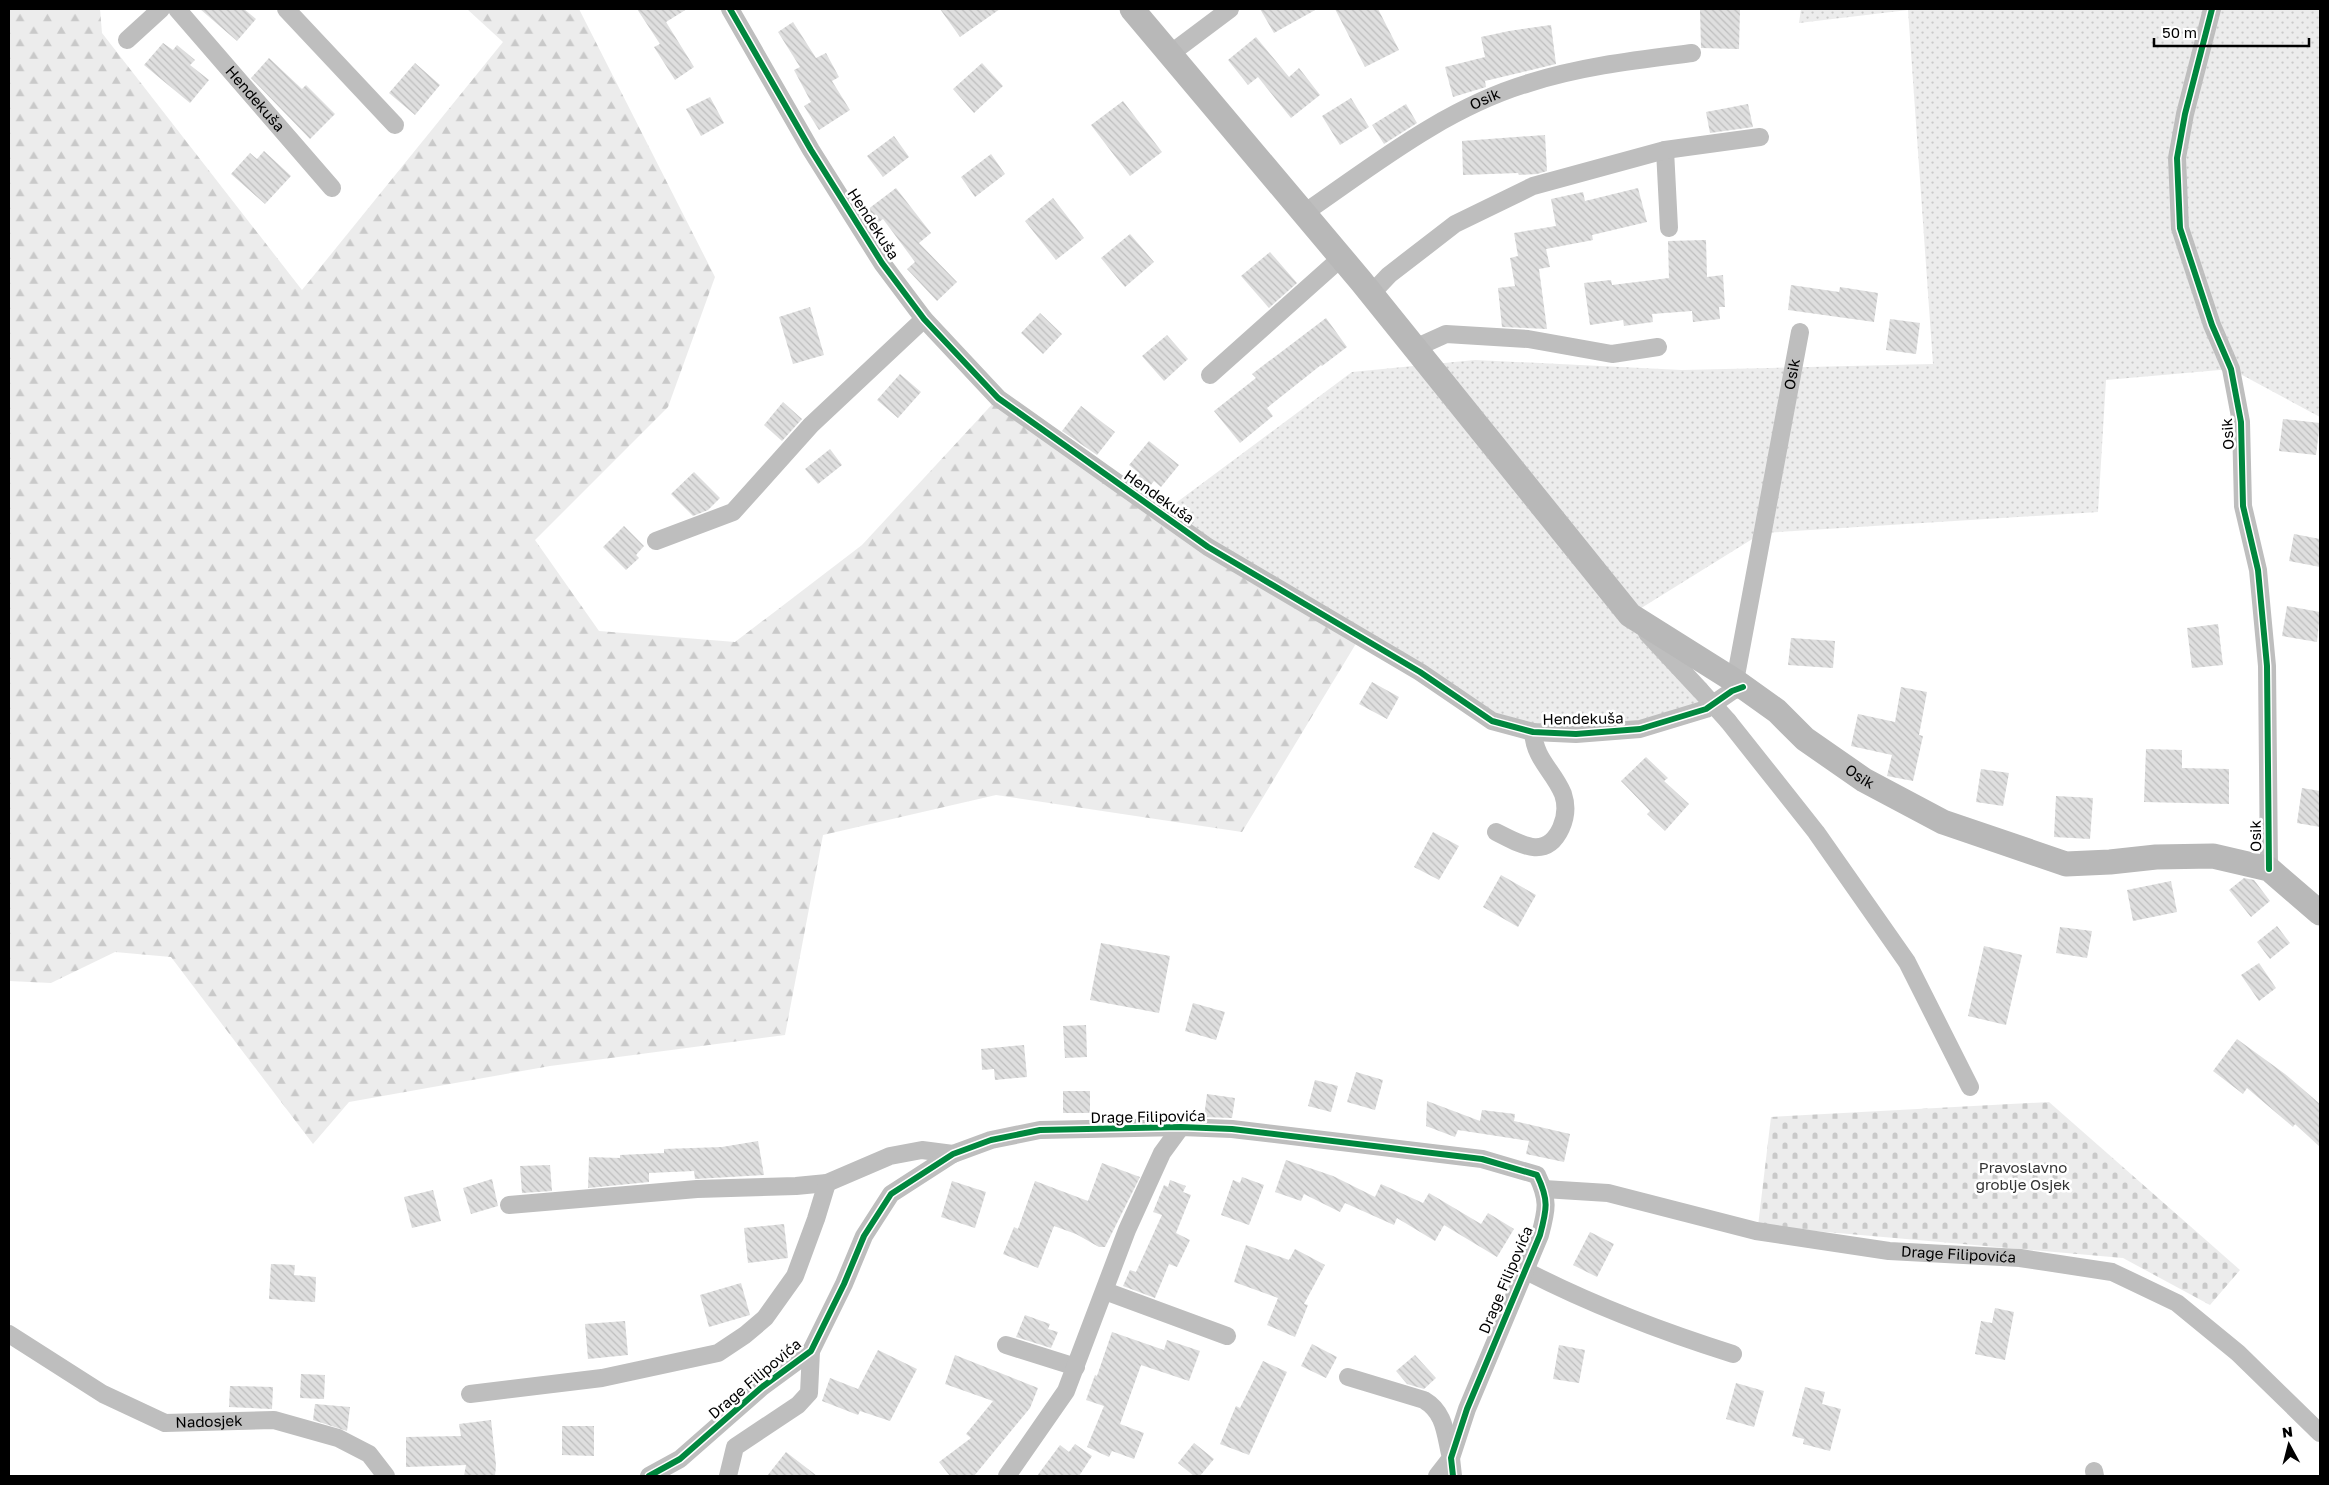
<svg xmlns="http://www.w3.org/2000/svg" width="2329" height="1485" font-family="'Golos Text',sans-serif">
	<defs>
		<pattern id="green-dots" width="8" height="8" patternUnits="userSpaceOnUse" patternTransform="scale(1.25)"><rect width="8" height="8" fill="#ececec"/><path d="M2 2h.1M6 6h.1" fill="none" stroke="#c9c9c9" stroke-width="1.8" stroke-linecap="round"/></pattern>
		<pattern id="forest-firs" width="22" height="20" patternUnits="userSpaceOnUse" patternTransform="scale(1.25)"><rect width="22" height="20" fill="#ececec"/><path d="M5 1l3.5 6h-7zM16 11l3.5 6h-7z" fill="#c9c9c9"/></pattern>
		<pattern id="cemetery-stones" width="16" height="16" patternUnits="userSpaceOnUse" patternTransform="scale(1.25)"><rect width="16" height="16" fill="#ececec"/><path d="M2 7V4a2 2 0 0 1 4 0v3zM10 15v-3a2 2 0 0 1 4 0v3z" fill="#c9c9c9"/></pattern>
		<pattern id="building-back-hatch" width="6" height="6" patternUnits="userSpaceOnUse" patternTransform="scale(1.25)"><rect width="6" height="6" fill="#dfdfdf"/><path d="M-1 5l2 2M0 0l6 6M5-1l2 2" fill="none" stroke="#bebebe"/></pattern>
	</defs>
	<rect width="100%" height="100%" fill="#fff"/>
	<path fill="url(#green-dots)" d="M1801,9H2320V417L2231,369L2106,380L2098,512L1762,533L1630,615L1706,709L1576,734L1492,721L1161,514L1352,372L1475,360L1682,370L1933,364L1908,10L1799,23Z"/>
	<path fill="url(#forest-firs)" d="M9,9H100L102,33L302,290L503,42L467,9H579L715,277L668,407L535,540L599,631L735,642L862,545L998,398L1208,547L1360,637L1242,832L996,795L823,835L785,1035L550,1066L349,1102L313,1144L171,957L115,952L51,983L9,981Z"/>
	<path fill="url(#cemetery-stones)" d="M2049,1102L2240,1270L2210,1305L2123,1258L1758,1226L1771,1117Z"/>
	<path fill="url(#building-back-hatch)" d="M200,9H244L256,19L237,41Z
		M637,9H687L666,22L694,67L675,80L654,47L660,44Z
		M940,9H1000L960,37Z
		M1260,9H1317L1274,33Z
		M1335,9H1378L1399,50L1365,67Z
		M1700,9H1740L1739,49L1701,48Z
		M793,22L816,58L826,53L839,77L832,81L850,110L819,130L804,106L811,102L794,70L800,67L778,32Z
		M1551,25L1556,64L1485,81L1486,87L1453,97L1445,67L1485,57L1481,37L1509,31Z
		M1256,37L1289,77L1299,68L1320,95L1291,118L1258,77L1248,85L1228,60Z
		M163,43L173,50L177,45L195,60L190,65L209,80L190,103L144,65Z
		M269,58L302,89L306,85L335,114L310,139L251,78Z
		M415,63L440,85L415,115L389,93Z
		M982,63L1003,86L974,113L953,89Z
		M710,97L724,123L701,136L686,109Z
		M1351,98L1369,127L1340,145L1322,116Z
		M1123,101L1162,152L1130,176L1091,125Z
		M1406,104L1417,123L1384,144L1372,125Z
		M1748,104L1753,127L1710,133L1706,112Z
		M1545,135L1547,171L1537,174L1519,175L1518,173L1463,175L1462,141Z
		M894,136L909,157L883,177L867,156Z
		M264,151L291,176L265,204L231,174L250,153L257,159Z
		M991,154L1005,174L975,197L961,177Z
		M896,188L931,233L919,243L957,282L937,301L907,269L915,262L883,219L872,227L863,213Z
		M1638,188L1647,222L1592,235L1593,240L1546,249L1550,267L1539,269L1547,329L1502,327L1498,288L1515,286L1510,258L1518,256L1514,233L1556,226L1551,199L1583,192L1585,201Z
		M1053,198L1084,238L1056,260L1025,221Z
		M1130,234L1154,262L1125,287L1101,258Z
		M1706,240L1707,277L1723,275L1725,307H1719L1720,319L1693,322L1692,311L1652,314L1653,322L1624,326L1623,320L1590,325L1584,283L1611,280L1612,285L1669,278L1668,241Z
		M1270,252L1297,283L1269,308L1241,276Z
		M1791,285L1839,292L1840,287L1878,293L1874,322L1788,310Z
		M810,307L824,355L793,364L779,317Z
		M1040,313L1062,334L1043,354L1021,333Z
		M1326,318L1347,347L1322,366L1321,365L1267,408L1273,416L1240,443L1214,411L1256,378L1252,374Z
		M1890,319L1920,323L1916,354L1886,350Z
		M1167,335L1188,359L1164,381L1142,356Z
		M900,374L921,392L898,418L877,400Z
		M783,402L802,419L782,441L764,425Z
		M1081,406L1115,432L1097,455L1062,431Z
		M2283,419L2320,423L2316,455L2279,451Z
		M1149,441L1179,465L1161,487L1154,481L1147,490L1134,480L1139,473L1129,465Z
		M830,449L842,465L818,484L805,469Z
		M694,472L720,498L708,510L693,516L671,494Z
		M624,526L644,546L636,555L639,558L626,570L603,547Z
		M2294,534L2320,539V567L2289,561Z
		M2287,606L2320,612L2317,642L2282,636Z
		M2218,624L2223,665L2192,668L2187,628Z
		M1791,638L1835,641L1833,668L1788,665Z
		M1372,682L1399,697L1387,719L1359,704Z
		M1901,687L1927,692L1919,735L1923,736L1913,781L1887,776L1892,755L1851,746L1858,714L1895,722Z
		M2146,749L2182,750V768L2229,769V804L2144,802Z
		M1646,757L1668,778L1664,781L1689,804L1665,831L1647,814L1650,811L1621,781Z
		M1981,769L2009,773L2003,806L1976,802Z
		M2302,788L2320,791V827L2297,823Z
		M2056,796L2093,798L2090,839L2054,837Z
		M1433,832L1459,846L1439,880L1414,867Z
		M1501,875L1536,895L1518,927L1483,907Z
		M2244,878L2254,880L2270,901L2251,917L2229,890Z
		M2171,881L2177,912L2133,921L2127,890Z
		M2277,926L2290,943L2270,959L2257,942Z
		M2060,927L2092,931L2087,958L2056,953Z
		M1101,943L1170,956L1159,1013L1090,1000Z
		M1984,946L2022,955L2006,1025L1968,1016Z
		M2259,963L2276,988L2259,1001L2241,975Z
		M1193,1003L1225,1012L1216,1040L1185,1031Z
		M1086,1025L1087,1057L1065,1058L1063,1026Z
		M2237,1039L2285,1074L2320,1104V1147L2295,1124L2293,1127L2247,1088L2243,1094L2213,1071Z
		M1024,1045L1027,1077L995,1080L994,1069L982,1070L981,1049Z
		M1356,1072L1383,1080L1375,1110L1347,1102Z
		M1315,1080L1338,1086L1331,1112L1308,1106Z
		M1063,1091H1090V1113H1063Z
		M1207,1094L1235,1098L1232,1118L1204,1117Z
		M1427,1101L1480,1121L1482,1110L1515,1114L1514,1121L1570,1134L1564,1162L1526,1154L1529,1141L1458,1130L1455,1137L1426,1126Z
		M758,1141L764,1175L695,1179L694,1171L649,1173V1182L588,1188L589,1157L620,1158V1155L664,1153V1149L722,1147Z
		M1286,1160L1333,1176L1375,1197L1381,1184L1423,1203L1429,1193L1481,1224L1488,1213L1514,1229L1497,1257L1444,1225L1435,1241L1397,1218L1394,1225L1345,1203L1340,1212L1304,1194L1301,1201L1275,1192Z
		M1102,1163L1140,1177L1105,1247H1099L1076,1234L1054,1226L1038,1268L1003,1254L1014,1227L1018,1229L1035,1181L1088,1201Z
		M550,1165L552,1191L522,1193L520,1166Z
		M1242,1177L1264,1185L1249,1225L1221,1215L1233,1180L1240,1183Z
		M492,1179L498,1206L471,1214L463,1188Z
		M1170,1180L1186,1186L1183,1192L1191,1195L1176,1233L1190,1240L1177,1267L1169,1264L1155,1298L1123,1286L1130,1270L1136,1272L1162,1215L1153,1212L1164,1185L1168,1187Z
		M952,1181L986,1192L975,1228L941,1217Z
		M433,1190L441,1221L412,1228L404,1197Z
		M784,1224L788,1258L748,1263L744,1228Z
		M1590,1232L1614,1244L1597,1277L1573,1265Z
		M1246,1245L1289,1260L1295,1249L1325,1265L1304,1304L1308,1305L1295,1337L1267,1325L1278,1298L1234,1282Z
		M271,1264L295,1265L294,1275L316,1277L315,1302L269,1299Z
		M741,1283L750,1315L709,1327L700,1295Z
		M1995,1308L2014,1312L2005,1360L1975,1354L1981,1321L1992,1323Z
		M1025,1315L1050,1324L1048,1329L1058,1332L1051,1348L1016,1337Z
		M625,1321L628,1355L588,1359L585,1324Z
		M1112,1332L1164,1350L1167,1340L1200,1351L1189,1381L1141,1365L1120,1424L1144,1433L1134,1459L1112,1451L1109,1457L1087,1447L1104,1406L1086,1400L1095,1375L1097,1376Z
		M1312,1344L1337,1357L1326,1378L1301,1366Z
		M1559,1345L1585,1350L1579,1383L1553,1379Z
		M878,1350L917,1369L890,1421L860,1411L858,1415L822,1401L830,1378L858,1389Z
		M955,1355L1038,1388L1030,1408L974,1476H950L939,1462L971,1438L966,1434L993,1401L945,1384Z
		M1415,1355L1436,1378L1424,1389L1407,1384L1396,1371Z
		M1263,1361L1287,1372L1249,1455L1220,1444L1236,1406L1240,1408Z
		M301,1374L325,1375L324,1399L300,1398Z
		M1736,1383L1764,1391L1754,1427L1726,1419Z
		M230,1386L273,1387L272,1409L229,1407Z
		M1805,1387L1825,1392L1822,1404L1841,1409L1830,1451L1803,1444L1804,1439L1792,1436Z
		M315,1404L350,1407L347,1431L313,1420Z
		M491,1420L496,1465L495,1476H464L466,1465L406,1467V1437L461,1436L459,1424Z
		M562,1426H594V1456L562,1455Z
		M1194,1443L1214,1459L1200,1476H1194L1178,1463Z
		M1075,1444L1092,1456L1079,1476H1037L1060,1445L1069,1452Z
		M786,1452L817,1476H767Z"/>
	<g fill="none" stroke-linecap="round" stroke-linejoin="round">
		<g stroke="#bebebe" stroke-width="18">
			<path id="s1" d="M177,9L332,188"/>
			<path d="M286,9L395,125"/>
			<path d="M730,9L811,150L882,263L924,319L998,398L1208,547L1420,672L1492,721L1533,732L1576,734L1640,729L1706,709L1732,691L1743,687"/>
			<path d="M2212,9L2185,114L2177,158L2180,228L2212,325L2231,369L2241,422L2243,506L2258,570L2267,666L2269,869"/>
			<path d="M127,40L161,9"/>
			<path d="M1170,54L1230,9"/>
			<path d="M1665,150L1669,228"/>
			<path id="s2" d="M1304,213C1374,165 1445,108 1529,83C1582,66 1637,60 1692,53"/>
			<path d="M1371,294L1389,275L1455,224L1533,186L1665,150L1760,137"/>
			<path d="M1415,348L1446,334L1528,339L1612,354L1658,347"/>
			<path d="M1210,375L1341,258"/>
			<path d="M656,541L733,512L811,425L924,319"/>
			<path d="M1647,633L1700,690"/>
			<path id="s3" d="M1735,681L1800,332"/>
			<path d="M1728,721L1816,832L1907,962L1970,1087"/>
			<path d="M1496,832C1520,844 1546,861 1561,828C1566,817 1567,806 1563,794C1553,770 1535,760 1533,732"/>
			<path id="s4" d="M1544,1189L1608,1193L1756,1231L1889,1251L2020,1258L2112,1272L2177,1303L2238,1353L2320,1433"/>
			<path d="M509,1205L697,1189L796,1186L827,1183L890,1156L922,1150L953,1154"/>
			<path d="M1526,1271C1592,1305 1663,1332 1733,1354"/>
			<path d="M1105,1291L1227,1336"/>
			<path id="s5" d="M9,1334L103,1394L165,1423L274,1420L338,1438L369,1454L386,1476"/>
			<path d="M1006,1345L1076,1367"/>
			<path d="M1348,1377L1424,1400C1446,1413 1445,1435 1451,1458L1437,1476"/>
			<path d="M470,1394L602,1378L718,1353L745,1335L765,1318L795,1276L816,1219L827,1183"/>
			<path d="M2094,1471L2095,1476"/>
			<path d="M649,1476L680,1459L762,1387L811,1351L844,1284L864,1236L891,1194L953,1154L991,1140L1040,1130L1181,1127L1232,1129L1482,1159L1537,1175C1549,1200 1547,1209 1540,1235L1467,1409L1451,1458L1453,1476"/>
			<path d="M728,1476L735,1447L798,1405L809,1393L811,1351"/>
			<path d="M1007,1476L1066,1391L1127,1230L1162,1153L1181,1127"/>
		</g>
		<path stroke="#b8b8b8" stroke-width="25" id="s6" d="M1132,9L1361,281L1630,615L1735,681L1777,711L1805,739L1864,780L1943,822L2066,864L2110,862L2156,857L2213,856L2269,869L2320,913"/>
		<path stroke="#bebebe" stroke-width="18" d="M1700,690L1728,721"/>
		<defs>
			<path id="cycleway" d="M730,9L811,150L882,263L924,319L998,398L1208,547L1420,672L1492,721L1533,732L1576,734L1640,729L1706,709L1732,691L1743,687
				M2212,9L2185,114L2177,158L2180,228L2212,325L2231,369L2241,422L2243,506L2258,570L2267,666L2269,869
				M649,1476L680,1459L762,1387L811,1351L844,1284L864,1236L891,1194L953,1154L991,1140L1040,1130L1181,1127L1232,1129L1482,1159L1537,1175C1549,1200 1547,1209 1540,1235L1467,1409L1451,1458L1453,1476"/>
		</defs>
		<use href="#cycleway" stroke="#fff" stroke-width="9"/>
		<use href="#cycleway" stroke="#00873e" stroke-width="6"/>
	</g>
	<g text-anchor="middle" stroke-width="5" stroke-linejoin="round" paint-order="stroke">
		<g font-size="15" fill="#000" stroke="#fff">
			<text dy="5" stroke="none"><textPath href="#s1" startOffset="119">Hendekuša</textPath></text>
			<text dy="5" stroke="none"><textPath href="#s2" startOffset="214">Osik</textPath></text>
			<text transform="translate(873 224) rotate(57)" y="5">Hendekuša</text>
			<text dy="5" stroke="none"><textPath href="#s3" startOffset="312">Osik</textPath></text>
			<text transform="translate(2228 434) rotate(-94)" y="5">Osik</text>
			<text transform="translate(1159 497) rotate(35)" y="5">Hendekuša</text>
			<text transform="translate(1583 719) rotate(-1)" y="5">Hendekuša</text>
			<text dy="5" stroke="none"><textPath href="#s6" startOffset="1066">Osik</textPath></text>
			<text transform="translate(2256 836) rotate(-91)" y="5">Osik</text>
			<text transform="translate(1148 1117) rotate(-1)" y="5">Drage Filipovića</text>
			<text dy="5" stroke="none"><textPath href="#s4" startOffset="421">Drage Filipovića</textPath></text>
			<text transform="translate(1506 1280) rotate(-67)" y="5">Drage Filipovića</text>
			<text transform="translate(755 1379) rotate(-40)" y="5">Drage Filipovića</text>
			<text dy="5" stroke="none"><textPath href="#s5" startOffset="224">Nadosjek</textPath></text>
		</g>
		<g font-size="15" fill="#333" stroke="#fff">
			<text x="2023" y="1173">Pravoslavno<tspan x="2023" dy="17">groblje Osjek</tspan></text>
		</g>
	</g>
	<rect width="2329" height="1485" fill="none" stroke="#000000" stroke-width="20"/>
	<g transform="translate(2289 1445) rotate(353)" stroke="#ffffff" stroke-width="4" paint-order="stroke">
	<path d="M0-4L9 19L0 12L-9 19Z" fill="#000000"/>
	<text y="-8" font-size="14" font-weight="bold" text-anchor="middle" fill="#000000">N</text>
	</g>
	<path d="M2154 38v8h155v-8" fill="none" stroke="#000000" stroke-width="2.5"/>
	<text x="2162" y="38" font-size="15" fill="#000000" stroke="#ffffff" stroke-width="4" paint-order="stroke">50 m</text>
</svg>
